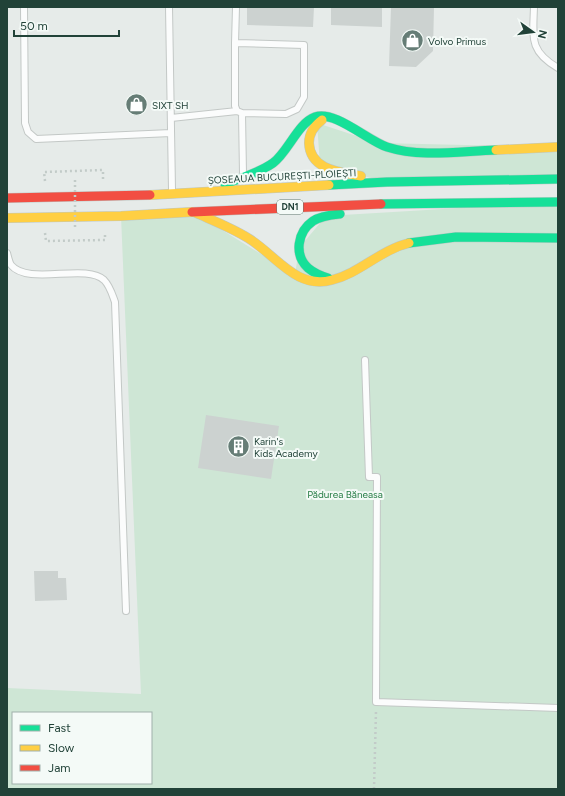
<svg xmlns="http://www.w3.org/2000/svg" width="565" height="796" font-family="Figtree,sans-serif">
	<rect width="100%" height="100%" fill="#e6ebe9"/>
	<path fill="#cee6d5" fill-rule="evenodd" d="M317,123L378,143L558,147V179L387,182L320,165Z
		M558,202V789H7V688L141,694L121,216L193,212L295,275L299,248L326,216ZM13,713H151V783H13Z"/>
	<path fill="#ccd2d0" d="M247,7H314L313,27L247,25Z
		M331,7H382V27L331,25Z
		M391,7H434L433,51L416,67L389,66Z
		M206,415L279,426L271,479L198,468Z
		M34,571H58V578H66L67,600L35,601Z"/>
	<g fill="none" stroke-linecap="round" stroke-linejoin="round">
		<defs>
			<path id="lane" d="M24,7L25,123L28,132L36,139L171,133
				M169,7L172,190
				M534,7C533,38 529,51 558,68
				M235,43L236,7
				M242,113L286,114L297,109L304,97V45L235,43V106L237,111L242,113L243,174
				M171,118L237,111
				M7,253C8,256 9,262 11,265C28,286 86,263 104,280C110,286 112,294 115,302L126,611
				M365,360L369,477H377L376,702L558,708"/>
			<path id="fast" d="M225,184C241,178 259,173 273,163C288,152 298,123 315,117C335,110 368,141 387,147C421,158 461,151 496,150
				M329,185L387,182L558,179
				M381,204L558,202
				M409,243L456,237L558,238
				M328,278C321,276 314,273 308,268C294,255 297,232 313,221C321,216 331,215 340,214"/>
			<path id="slow" d="M322,120C314,126 309,133 309,143C310,170 340,172 361,176
				M496,150L558,147
				M150,195L329,185
				M196,213C214,221 232,228 248,238C276,255 296,290 332,280C360,273 380,250 409,243
				M7,218L121,216L192,212"/>
			<path id="jam" d="M7,198L150,195
				M192,212L381,204"/>
		</defs>
		<use href="#lane" stroke="#c3c8c6" stroke-width="8"/>
		<use href="#fast" stroke="#bdc7c4" stroke-width="10"/>
		<use href="#slow" stroke="#bdc7c4" stroke-width="10"/>
		<use href="#jam" stroke="#bdc7c4" stroke-width="10"/>
		<path stroke="#c2cbc8" stroke-width="2.5" stroke-dasharray="2 3" stroke-linecap="butt" d="M45,181L44,172L103,170V179
			M45,233L46,241L105,240V233
			M374,789L376,711"/>
		<use href="#lane" stroke="#fbfcfc" stroke-width="6"/>
		<use href="#fast" stroke="#16e098" stroke-width="9"/>
		<use href="#slow" stroke="#ffcf43" stroke-width="9"/>
		<use href="#jam" stroke="#f24e42" stroke-width="9"/>
		<path stroke="#c2cbc8" stroke-width="2.5" stroke-dasharray="2 3" stroke-linecap="butt" d="M75,180V230"/>
	</g>
	<defs>
		<symbol id="shop-disc" viewBox="-11 -11 22 22"><circle r="9.5" fill="#667d76" stroke="#f4faf7"/><path d="M-5-2.5h2.3a2.7 3.5 0 0 1 5.4 0H5L5.5 6h-11ZM-1.5-2.5h3a1.5 2.3 0 0 0-3 0Z" fill="#fff"/></symbol>
		<symbol id="building-disc" viewBox="-11 -11 22 22"><circle r="9.5" fill="#667d76" stroke="#f4faf7"/><path d="M-4-6H4V6H1V3H-1V6H-4ZM-2.5-4.3h1.7v1.8h-1.7ZM.8-4.3h1.7v1.8H.8ZM-2.5-1h1.7V.8h-1.7ZM.8-1h1.7V.8H.8Z" fill="#fff"/></symbol>
	</defs>
	<g fill-rule="evenodd">
		<use href="#shop-disc" x="400" y="28" width="25" height="25"/>
		<use href="#shop-disc" x="124" y="92" width="25" height="25"/>
		<use href="#building-disc" x="226" y="434" width="25" height="25"/>
	</g>
	<g text-anchor="middle" stroke-width="4" stroke-linejoin="round" paint-order="stroke">
		<rect fill="#f4faf7" stroke="#607971" stroke-width="1" x="277" y="200" width="26" height="14" rx="3"/>
		<g font-size="9" font-weight="bold" fill="#214238">
			<text x="290" y="210">DN1</text>
		</g>
		<g font-size="10" fill="#214238" stroke="#f4faf7" text-anchor="start">
			<text x="428" y="45">Volvo Primus</text>
			<text x="152" y="109">SIXT SH</text>
			<text x="254" y="445">Karin's<tspan x="254" dy="12">Kids Academy</tspan></text>
		</g>
		<g font-size="10" fill="#214238" stroke="#f4faf7">
			<text transform="translate(282 176) rotate(-3)" y="4">ȘOSEAUA BUCUREȘTI-PLOIEȘTI</text>
		</g>
		<g font-size="10" fill="#277d46" stroke="#f4faf7">
			<text x="345" y="498">Pădurea Băneasa</text>
		</g>
	</g>
	<rect width="565" height="796" fill="none" stroke="#214238" stroke-width="16"/>
	<rect x="12" y="712" width="140" height="72" fill="#f4faf7" stroke="#a0b0ab"/>
	<rect x="20" y="725" width="20" height="6" fill="#16e098" stroke="#a0b0ab"/>
	<text x="48" y="732" font-size="12" fill="#214238">Fast</text>
	<rect x="20" y="745" width="20" height="6" fill="#ffcf43" stroke="#a0b0ab"/>
	<text x="48" y="752" font-size="12" fill="#214238">Slow</text>
	<rect x="20" y="765" width="20" height="6" fill="#f24e42" stroke="#a0b0ab"/>
	<text x="48" y="772" font-size="12" fill="#214238">Jam</text>
	<g transform="translate(533 32) rotate(104)" stroke="#f4faf7" stroke-width="3" paint-order="stroke">
	<path d="M0-3L7 15L0 10L-7 15Z" fill="#214238"/>
	<text y="-6" font-size="11" font-weight="bold" text-anchor="middle" fill="#214238">N</text>
	</g>
	<path d="M14 30v6h105v-6" fill="none" stroke="#214238" stroke-width="2"/>
	<text x="20" y="30" font-size="12" fill="#214238" stroke="#f4faf7" stroke-width="3" paint-order="stroke">50 m</text>
</svg>
